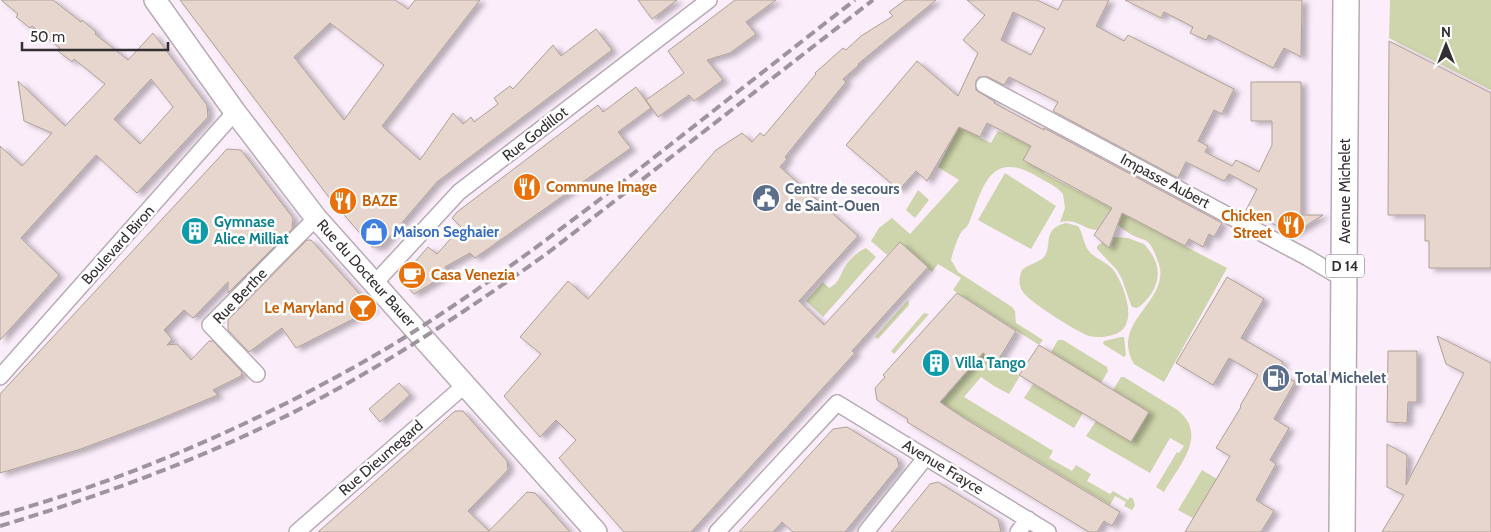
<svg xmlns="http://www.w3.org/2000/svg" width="1491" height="532" font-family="Cabin,sans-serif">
	<defs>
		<filter id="shadow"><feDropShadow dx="5.5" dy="3" stdDeviation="2.5" flood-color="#0004"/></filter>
	</defs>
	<rect width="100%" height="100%" fill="#fbedfa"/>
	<path fill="#ced4ab" d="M1390,0H1491V90L1389,38Z
		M959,127L991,143L998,131L1008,134L1031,146L1024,161L1031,164L1049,163L1044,173L1227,268L1164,382L1134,364C1108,320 1176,300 1157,259C1155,253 1152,246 1148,242C1144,239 1138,238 1134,236C1128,233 1123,229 1118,225L1121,216L1108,214L1097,230C1083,229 1077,218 1060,222L1065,208L1063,194C1057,186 1046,182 1038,177C990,148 983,187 969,223C967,227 965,228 962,231C957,238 953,252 951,260L958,272L1012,307L1015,311L1016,323L1043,340L1039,345L953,290L961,278L938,264L932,272L900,242L887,255L871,241L879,228L892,218L910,234L959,180L938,167Z
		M1005,173L1056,206L1031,249L978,220Z
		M918,190L929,200L915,218L906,210Z
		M1066,223L1078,226C1083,233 1083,242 1088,250C1095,259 1108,262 1115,272C1125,289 1140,327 1113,335C1106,337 1097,338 1090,336C1080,334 1028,301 1023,292C1018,285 1019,277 1022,270C1029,264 1037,263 1043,258C1054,247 1040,229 1066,223Z
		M1114,237L1128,238L1144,244C1158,259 1163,276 1151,294C1147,299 1143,305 1137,308L1132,307L1131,305L1122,279L1117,270L1097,249V246L1103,242L1109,248Z
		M866,248L876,257L823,317L806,301L823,282L829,288C839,283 840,276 844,268C850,259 857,252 866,248Z
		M908,300L909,305L878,339L875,337Z
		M924,313L929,314L894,354L891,351Z
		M1121,337H1124L1126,355L1124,357L1103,344L1104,341Z
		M1058,340H1063L1107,367L1108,371L1101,383L1051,352Z
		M983,353L1020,376L1009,394L994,386L981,377L964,397L1053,451L1049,458L1072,471L1076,465L1091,474L1087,481L1110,494L1113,491L1128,500L1130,497L1133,499L1135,505L1132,510L1124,506L1126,502L1115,496L1110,505L940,403Z
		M1121,377H1124L1176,409C1210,434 1179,465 1164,492L1156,487L1177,452L1179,453L1184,446L1170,438L1150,473L1086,436L1096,421L1131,441L1149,412L1113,390Z
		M1033,384L1083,413L1074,428L1024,398Z
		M1202,470L1217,479L1193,518L1178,510Z"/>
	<path fill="#e6d6cd" stroke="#af9f97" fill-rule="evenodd" filter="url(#shadow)" d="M1,0H53L81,22L82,20L96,32L95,34L128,60L153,33L207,105L208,117L137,193L96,155L21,238L59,275L0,340V146L22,166L52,133L24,121L18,81L65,126L105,84L74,59L72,62L58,51L60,48L32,26L30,28L16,17L18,14ZM151,79L173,107L140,144L114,119Z
		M180,0H395L408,9L415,0H480L382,126L420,160L453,113L463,124L471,117L474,122L498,104L494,98L510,86L513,89L553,45L561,56L596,29L612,50L437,182L381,247H372L331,200ZM330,23L384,65L344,120L294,57Z
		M638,0H677L652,19Z
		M735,0H776L746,22L756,34L730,53L707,60L723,80L694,101L689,95L658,117L646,100L684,73L668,51Z
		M905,0H936L858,64L859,65L843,79L846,82L785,157L787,159L780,167L858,236L799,301L824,325L900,242L928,267L852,351L855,353L691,532H624L559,458L576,440L556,420L540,437L504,396L541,354L520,337L568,281L588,299L716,150L742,133L752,142L760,133L764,136L816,74L815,73L843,48L846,50L861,36L893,16L889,12Z
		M967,0H1037L1058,10L1063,0H1109L1096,26L1124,41L1128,35L1234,89L1222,114L1214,110L1198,141L1208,146L1205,152L1232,166L1236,160L1259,172L1272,145V121H1251V82H1301V215H1323L1293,234L1246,210L1257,189L1229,174L1224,181L1186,162L1178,178L1053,111L1058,102L1009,77L1004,85L988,77H979L976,81V90L995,102L994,103L1044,130V128L1222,223L1214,237L1209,234L1203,247L1189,239L1185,246L1122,213L1109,248L1094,235L1112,208L1023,160L1031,146L987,123L980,137L959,127L927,181L916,171L899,190L846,145L917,61L958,96L978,53L963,40L985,15ZM1013,12L1045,28L1031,55L1001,40Z
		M1125,0H1302L1301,57L1284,48L1273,68L1209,35L1206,40L1190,33L1193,27L1164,12L1161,18Z
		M1389,41L1491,93V268H1429V241H1425V215H1388Z
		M636,87L651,108L618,132L631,148L475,258L470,253L445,267L449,273L414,294L405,284L404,274L428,247L437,254L461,227L452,218L457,212L598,105L603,112Z
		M227,149L241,150L293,218L292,229L228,293V282L193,318L184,310L164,330L172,339L167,345L177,344L191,360L209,341H213L242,372L241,376L213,390L218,395L150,423L81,449L0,473V394Z
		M307,240H311L373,309L296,348L282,328L249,352L228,330V320Z
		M1227,277L1264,299L1241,338L1283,362L1278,372L1295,382L1274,419L1289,428L1270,460L1276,464L1256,500L1274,511L1261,532H1185L1230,456L1216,448L1241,407L1240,406L1258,375L1229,358L1213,385L1176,363Z
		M957,293L1016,331L997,362L983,353L940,402L967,420L1120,512L1112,526L1104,521L1097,532H1089L907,422L908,419L877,400L875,388L885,377L883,375Z
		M1437,336L1491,363V532H1382L1404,495L1387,487V444L1407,455L1406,485L1464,373L1446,364Z
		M1039,345L1149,412L1131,442L1019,375Z
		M1388,351H1417V402H1408L1407,423L1387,422Z
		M399,383L410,395L380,422L369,409Z
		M455,411H463L507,461L508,470L468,511L489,531L527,492L535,493L570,532H318Z
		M847,427L897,458L899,466L845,532H793L782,522L773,532H739L833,429Z
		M938,482L998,519L1001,532H891L930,484Z"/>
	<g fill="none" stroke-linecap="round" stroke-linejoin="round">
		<defs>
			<path id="street" d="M984,85L1308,258L1345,280
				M375,283L459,192L709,0
				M257,374L210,325L316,218
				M0,377L235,112
				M297,532L465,385
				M717,532L837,403L1048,532
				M866,532L926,457
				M1018,532L1028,519"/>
			<path id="secondary" d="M155,0L235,112L316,218L596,532"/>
			<path id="primary" d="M1342,532L1346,0"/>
		</defs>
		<use href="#street" stroke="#b7abb6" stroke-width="18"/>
		<use href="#secondary" stroke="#b7abb6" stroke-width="24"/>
		<use href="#primary" stroke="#b7abb6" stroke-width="28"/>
		<use href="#street" stroke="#fff" stroke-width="15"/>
		<use href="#secondary" stroke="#fff" stroke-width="21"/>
		<use href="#primary" stroke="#fff" stroke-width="25"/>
		<path stroke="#9e949d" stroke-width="4" stroke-dasharray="10 5" stroke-linecap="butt" d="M0,515C136,477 267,419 389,347C468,299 543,243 616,187C696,125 775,62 855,0
			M0,526C110,493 218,453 319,399C399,356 475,305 549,252L873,0"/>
	</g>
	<defs>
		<symbol id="restaurant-disc" viewBox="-11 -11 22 22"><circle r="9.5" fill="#e8710a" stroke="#fff"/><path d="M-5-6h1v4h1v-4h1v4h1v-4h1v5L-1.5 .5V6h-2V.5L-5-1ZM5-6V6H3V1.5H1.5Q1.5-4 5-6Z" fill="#fff"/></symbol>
		<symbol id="civic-disc" viewBox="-11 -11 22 22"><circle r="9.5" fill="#5c6f8a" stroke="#fff"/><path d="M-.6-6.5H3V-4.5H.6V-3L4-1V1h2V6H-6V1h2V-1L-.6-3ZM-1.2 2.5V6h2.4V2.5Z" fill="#fff"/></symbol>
		<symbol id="building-disc" viewBox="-11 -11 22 22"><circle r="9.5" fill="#0f9aa8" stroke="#fff"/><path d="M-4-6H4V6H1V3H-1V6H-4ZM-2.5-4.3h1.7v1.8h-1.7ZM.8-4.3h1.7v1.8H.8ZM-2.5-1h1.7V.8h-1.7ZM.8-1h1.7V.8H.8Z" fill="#fff"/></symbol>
		<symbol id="shop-disc" viewBox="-11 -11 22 22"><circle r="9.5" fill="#3f7fe0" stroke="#fff"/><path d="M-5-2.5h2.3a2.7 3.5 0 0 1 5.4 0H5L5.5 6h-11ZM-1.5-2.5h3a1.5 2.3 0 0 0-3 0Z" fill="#fff"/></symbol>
		<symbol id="cafe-disc" viewBox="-11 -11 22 22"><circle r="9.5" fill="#e8710a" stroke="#fff"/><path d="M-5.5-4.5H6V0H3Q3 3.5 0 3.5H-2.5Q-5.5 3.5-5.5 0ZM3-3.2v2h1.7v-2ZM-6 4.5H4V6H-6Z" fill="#fff"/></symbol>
		<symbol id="bar-disc" viewBox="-11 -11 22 22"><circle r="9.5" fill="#e8710a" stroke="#fff"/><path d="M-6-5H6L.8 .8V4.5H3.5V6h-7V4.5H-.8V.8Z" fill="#fff"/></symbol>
		<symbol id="fuel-disc" viewBox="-11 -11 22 22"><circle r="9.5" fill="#5c6f8a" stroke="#fff"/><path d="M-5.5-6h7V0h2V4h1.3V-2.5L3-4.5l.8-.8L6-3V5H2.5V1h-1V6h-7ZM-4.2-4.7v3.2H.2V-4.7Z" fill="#fff"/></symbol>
	</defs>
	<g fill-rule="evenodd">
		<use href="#restaurant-disc" x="511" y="171" width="32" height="32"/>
		<use href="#civic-disc" x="750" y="182" width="32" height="32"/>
		<use href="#restaurant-disc" x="327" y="185" width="32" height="32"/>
		<use href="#restaurant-disc" x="1275" y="209" width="32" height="32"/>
		<use href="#building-disc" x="179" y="215" width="32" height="32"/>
		<use href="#shop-disc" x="358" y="216" width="32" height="32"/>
		<use href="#cafe-disc" x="396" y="259" width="32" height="32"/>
		<use href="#bar-disc" x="347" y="292" width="32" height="32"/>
		<use href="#building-disc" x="920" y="347" width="32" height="32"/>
		<use href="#fuel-disc" x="1260" y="362" width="32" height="32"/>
	</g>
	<g text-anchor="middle" stroke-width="5" stroke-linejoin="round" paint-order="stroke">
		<rect fill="#fff" stroke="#706d70" stroke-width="1" x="1326" y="254.5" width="38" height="23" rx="4"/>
		<g font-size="14" font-weight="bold" fill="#332e32">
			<text x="1345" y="271">D 14</text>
		</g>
		<g font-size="15" fill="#332e32" stroke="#fff">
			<text transform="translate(535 134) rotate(-38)" y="5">Rue Godillot</text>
			<text transform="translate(1165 181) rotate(28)" y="5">Impasse Aubert</text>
			<text transform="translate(1345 191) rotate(-90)" y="5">Avenue Michelet</text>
			<text transform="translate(118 245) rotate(-48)" y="5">Boulevard Biron</text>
			<text transform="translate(366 273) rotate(48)" y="5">Rue du Docteur Bauer</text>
			<text transform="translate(240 296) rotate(-46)" y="5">Rue Berthe</text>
			<text transform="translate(381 458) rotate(-41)" y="5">Rue Dieumegard</text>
			<text transform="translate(943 467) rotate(31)" y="5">Avenue Frayce</text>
		</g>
		<g font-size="15" font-weight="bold" fill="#c56008" stroke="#fff" text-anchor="start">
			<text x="546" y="192">Commune Image</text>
			<text x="362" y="206">BAZE</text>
			<text x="1272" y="221" text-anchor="end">Chicken<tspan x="1272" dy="17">Street</tspan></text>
			<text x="431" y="280">Casa Venezia</text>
			<text x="344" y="313" text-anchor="end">Le Maryland</text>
		</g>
		<g font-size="15" font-weight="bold" fill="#4e5e75" stroke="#fff" text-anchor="start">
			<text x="785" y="194">Centre de secours<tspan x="785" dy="17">de Saint-Ouen</tspan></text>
			<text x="1295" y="383">Total Michelet</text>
		</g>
		<g font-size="15" font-weight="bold" fill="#0d838f" stroke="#fff" text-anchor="start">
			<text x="214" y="227">Gymnase<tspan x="214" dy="17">Alice Milliat</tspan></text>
			<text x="955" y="368">Villa Tango</text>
		</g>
		<g font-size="15" font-weight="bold" fill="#366cbe" stroke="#fff" text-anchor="start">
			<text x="393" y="237">Maison Seghaier</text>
		</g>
	</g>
	<g transform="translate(1446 45)" stroke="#ffffff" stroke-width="4" paint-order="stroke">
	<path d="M0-4L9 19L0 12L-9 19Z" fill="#332e32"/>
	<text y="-8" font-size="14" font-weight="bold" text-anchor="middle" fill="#332e32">N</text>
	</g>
	<path d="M22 42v8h146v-8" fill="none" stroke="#332e32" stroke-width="2.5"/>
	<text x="30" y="42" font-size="15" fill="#332e32" stroke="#ffffff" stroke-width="4" paint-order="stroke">50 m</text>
</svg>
